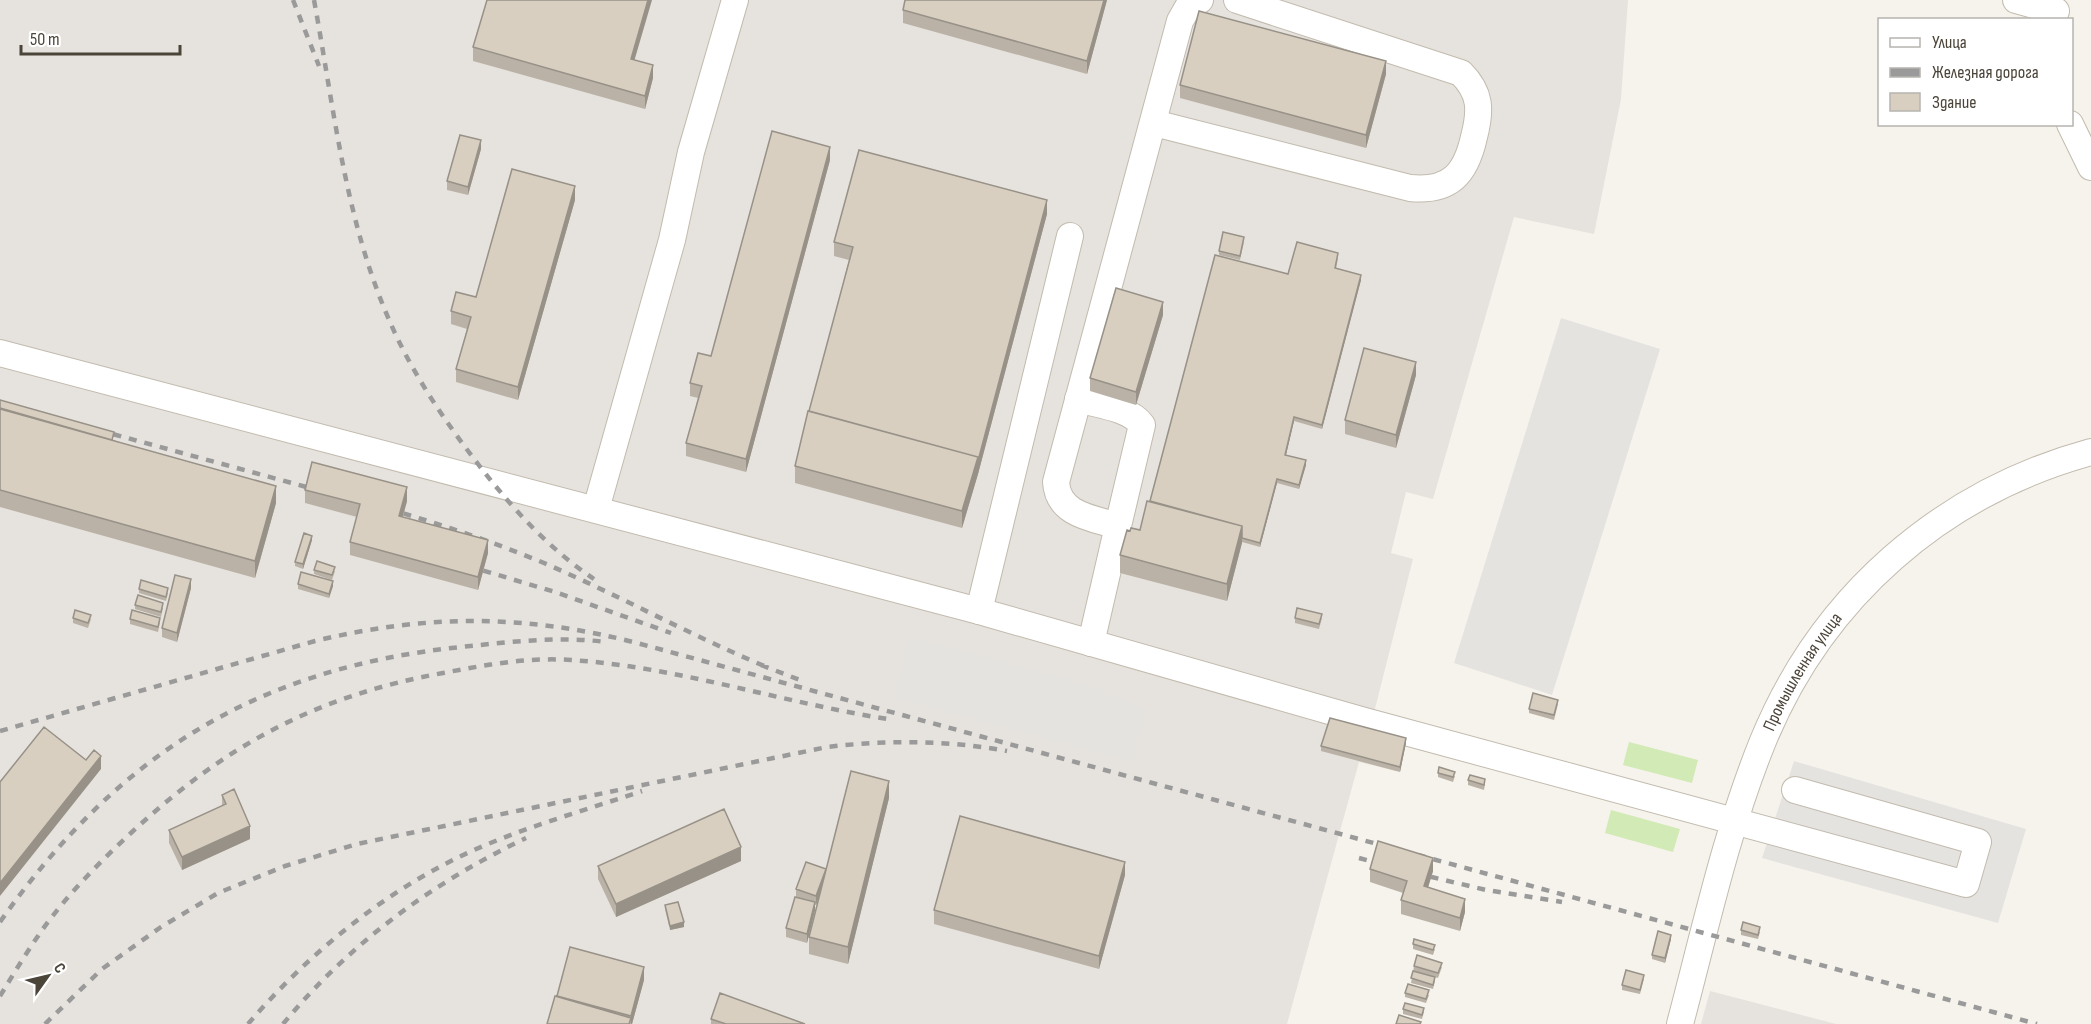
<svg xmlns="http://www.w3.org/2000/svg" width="2091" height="1024" font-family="'Sofia Sans Condensed',sans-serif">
	<rect width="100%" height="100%" fill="#f6f3ec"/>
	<path fill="#e6e2dd" d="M0,0H1628L1621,99L1594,234L1514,217L1433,499L1406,492L1391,553L1413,559L1367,740L1401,750L1396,771L1359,762L1287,1024H0Z
		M1710,991L1836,1024H1701Z"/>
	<path fill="#d2eab5" d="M1629,742L1698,760L1692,783L1623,765Z
		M1611,810L1680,829L1673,852L1605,833Z"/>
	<path fill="#e5e3e0" d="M1561,318L1660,349L1552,695L1454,663Z
		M909,637L1086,684L1146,711L1131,761L893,698Z
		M1794,761L2026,829L1998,923L1762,858Z"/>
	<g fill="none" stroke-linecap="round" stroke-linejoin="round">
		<defs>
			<g id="minor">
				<path d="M2016,0L2056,11"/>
				<path d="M1154,123L1410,188C1451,192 1466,173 1474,137C1481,110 1481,93 1461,73L1237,0"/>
				<path d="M2070,124L2091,167"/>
				<path d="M0,353L979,611L1361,720L1966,884L1978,842L1795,790"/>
				<path d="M1078,399C1098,405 1130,408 1142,425L1118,526"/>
				<path d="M596,509L672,240L691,152L735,0"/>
				<path d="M979,611L1070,236"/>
				<path d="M1091,643L1118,526C1092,518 1058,515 1056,482L1180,21L1188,7L1200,0"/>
				<path id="s1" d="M1680,1024C1705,930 1726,832 1763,741C1822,597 1941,493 2091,452"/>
			</g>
		</defs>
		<use href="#minor" stroke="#c2bbae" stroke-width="28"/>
		<use href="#minor" stroke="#fff" stroke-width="26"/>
		<path stroke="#9a9a9a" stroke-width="4.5" stroke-dasharray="8 8" stroke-linecap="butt" d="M293,0L319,66
			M314,0C334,108 345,220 390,322C412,373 444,420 478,464C511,507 549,549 594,579
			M98,430L321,491
			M388,509C441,524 493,542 544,563C620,596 692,636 769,668
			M468,566L555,592L671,633
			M761,665L800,680
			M0,731L315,641C427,614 525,614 637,643L1392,848
			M1418,855L2037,1024
			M1359,858L1389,866
			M1415,873L1486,890L1562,902
			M0,922C118,754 257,668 461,647C509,642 558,636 606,642
			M0,996C16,970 32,943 51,918C75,887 103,859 132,832C226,745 316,696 443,673C485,665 528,657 571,660C680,667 786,704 894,720
			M45,1024L102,969L161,927L218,893L285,866L357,844L827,747C887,740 947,740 1007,751
			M248,1024C310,952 387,889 474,850C528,826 586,810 642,791
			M283,1024C350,943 432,883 526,838"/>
	</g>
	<path fill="#bab2a6" d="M1107,0L1087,74L903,23V10Z
		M473,47L635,60L653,78L645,109L473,61Z
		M1386,74L1366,148L1180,98V85Z
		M481,149L468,195L447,190V181Z
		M830,160L746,472L686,456V443L698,398L690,396V383L711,356Z
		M575,200L518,400L456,382V369L467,329L451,324V311L476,297Z
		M1047,214L978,474L962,528L795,483V466L849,260L834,256V242Z
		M1244,242L1240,260L1219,255V251Z
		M1338,258L1336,269L1361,280L1322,429L1294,421L1286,455L1306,465L1299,489L1277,483L1260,547L1242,542L1227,601L1120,573V555L1130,531L1140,530L1150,501L1288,274Z
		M1163,315L1136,405L1090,391V378Z
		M1416,375L1396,448L1345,434V420Z
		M0,400L114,440L276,503L255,578L0,507Z
		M305,490L407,501L403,517L488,553L478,590L350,555V542L357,517L305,503Z
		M312,540L303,569L295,566V562Z
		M314,570L335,571L332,580L314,574Z
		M298,584L333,586L329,598L298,589Z
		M191,588L177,642L162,637V628Z
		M139,589L168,593L166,601L139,593Z
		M135,605L163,608L161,617L135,609Z
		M73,618L91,619L88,628L73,623Z
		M1295,618H1322L1319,629L1295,623Z
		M130,619L160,622L158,632L130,624Z
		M1558,704L1554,720L1529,713V709Z
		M1406,743L1400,772L1321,751V746Z
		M1438,773L1455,776L1453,782L1438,777Z
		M1468,780L1485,784L1484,790L1468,785Z
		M222,795L250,839L182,870L169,843V830L222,807Z
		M889,798L848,964L809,954V937L819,897L816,905H815L807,943L786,937V928L796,897V889L826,869Z
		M741,861L616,917L598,879V866Z
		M1370,869L1433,871L1428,888L1465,912L1460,931L1401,914V900L1403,893L1370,882Z
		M1125,875L1099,969L934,924V910Z
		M665,905L684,927L670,930L665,909Z
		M1741,930L1760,932L1758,939L1741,935Z
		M1671,939L1665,963L1652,959V955Z
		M1413,944L1435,949L1433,955L1413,949Z
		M1414,966L1442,967L1438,978L1435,977V981L1433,989L1411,983Z
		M1644,979L1640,994L1622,990V985Z
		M644,980L632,1024H547L557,997Z
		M1405,993L1429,995L1426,1003L1405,997Z
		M1403,1009L1424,1012L1422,1019L1403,1014Z
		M711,1019L805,1024H711Z"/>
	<path fill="#979187" d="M648,0H652L631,72V59Z
		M1104,0H1107L1087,74V61Z
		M1386,61V74L1366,148V135Z
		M653,65V78L645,109V96Z
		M481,140V149L468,195V187Z
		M830,147V160L746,472V459Z
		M575,186V200L518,400V387Z
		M1047,200V214L978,474V461Z
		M1361,275V280L1322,429V425Z
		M1163,302V315L1136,405V392Z
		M1416,362V375L1396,448V435Z
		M1294,417V421L1285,459V455Z
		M978,457V474L962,528V511Z
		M1306,460V465L1299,489V485Z
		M1277,479V483L1260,547V543Z
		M276,486V503L255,578V561Z
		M407,487V501L399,529V516Z
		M1242,526V543L1227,601V584Z
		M312,536V540L303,569V564Z
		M488,540V553L478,590V577Z
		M191,579V588L177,642V633Z
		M333,581V586L329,598V594Z
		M1406,738V743L1400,772V767Z
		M101,756V769L0,896V883Z
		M889,781V798L848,964V947Z
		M250,826V839L182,870V857Z
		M741,847V861L616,917V904Z
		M1433,858V871L1424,900V886Z
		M1125,862V875L1099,969V956Z
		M826,869V877L816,905V896Z
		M1465,899V912L1460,931V918Z
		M815,902V911L807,943V934Z
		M684,922V927L670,930V926Z
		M1671,935V939L1665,963V958Z
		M644,967V980L632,1024H631V1016Z"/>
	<path fill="#d8cfc1" stroke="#979187" stroke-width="1.5" d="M487,0H648L631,59L653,65L645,96L473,47Z
		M905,0H1104L1087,61L903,10Z
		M1199,11L1386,61L1366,135L1180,85Z
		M772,131L830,147L746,459L686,443L702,386L690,383L698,353L711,356Z
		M460,135L481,140L468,187L447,181Z
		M859,150L1047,200L978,461V457L809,411L853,247L834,242Z
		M512,169L575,186L518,387L456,369L471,317L451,311L456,292L476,297Z
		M1223,232L1244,237L1240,256L1219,251Z
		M1297,242L1338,253L1335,268L1361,275L1322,425L1294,417L1285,455L1306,460L1299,485L1277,479L1260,543L1242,538V526L1150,501L1215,255L1288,274Z
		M1116,288L1163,302L1136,392L1090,378Z
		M1364,348L1416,362L1396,435L1345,420Z
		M0,400L114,432L112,440L0,408Z
		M0,409L276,486L255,561L0,490Z
		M808,411L978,457L962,511L795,466Z
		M312,462L407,487L399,516L488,540L478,577L350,542L360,504L305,490Z
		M1147,501L1242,526L1227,584L1120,555L1127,530L1130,531L1131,528L1140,530Z
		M304,533L312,536L303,564L295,562Z
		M317,561L335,567L332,575L314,570Z
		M301,572L333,581L329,594L298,584Z
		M175,575L191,579L177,633L162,628Z
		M141,580L168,588L166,597L139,589Z
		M138,595L163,603L161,612L135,605Z
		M1297,608L1322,614L1319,624L1295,618Z
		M75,610L91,615L88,623L73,618Z
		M132,610L160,618L158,627L130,619Z
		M1533,693L1558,700L1554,715L1529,709Z
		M1330,718L1406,738L1400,767L1321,746Z
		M44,727L86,760L94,750L101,756L0,883V782Z
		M1439,767L1455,772L1453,777L1438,773Z
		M851,771L889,781L848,947L809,937Z
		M1470,775L1485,779L1484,785L1468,780Z
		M234,789L250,826L182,857L169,830L226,804L222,795Z
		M724,809L741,847L616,904L598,866Z
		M960,816L1125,862L1099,956L934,910Z
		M1378,841L1433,858L1424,886L1465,899L1460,918L1401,900L1407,881L1370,869Z
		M806,862L826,869L816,896L796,889Z
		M795,897L815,902L807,934L786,928Z
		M678,902L684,922L670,926L665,905Z
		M1743,922L1760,927L1758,935L1741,930Z
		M1658,931L1671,935L1665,958L1652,955Z
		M1414,939L1435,945L1433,950L1413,944Z
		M570,947L644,967L631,1016L557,996Z
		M1417,955L1442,963L1438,973L1414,966Z
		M1626,970L1644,975L1640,990L1622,985Z
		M1413,971L1435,977L1433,985L1411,978Z
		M1408,984L1429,990L1426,999L1405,993Z
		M720,993L805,1024H726L711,1019Z
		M555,996L631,1018L629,1024H547Z
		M1405,1003L1424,1008L1422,1015L1403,1009Z
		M1399,1015L1421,1022L1420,1024H1396Z"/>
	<g text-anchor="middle" stroke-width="5" stroke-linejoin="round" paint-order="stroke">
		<g font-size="18" fill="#4b4439" stroke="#fff">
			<text dy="6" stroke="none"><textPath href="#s1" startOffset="375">Промышленная улица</textPath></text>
		</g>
	</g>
	<rect x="1878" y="18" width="195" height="108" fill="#ffffff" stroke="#b7b4b0" stroke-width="1.5"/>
	<rect x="1890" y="38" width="30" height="9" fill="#ffffff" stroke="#b7b4b0" stroke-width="1.5"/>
	<text x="1932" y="48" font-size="18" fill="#4b4439">Улица</text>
	<rect x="1890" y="68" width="30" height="9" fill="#9a9a9a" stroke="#b7b4b0" stroke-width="1.5"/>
	<text x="1932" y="78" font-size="18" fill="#4b4439">Железная дорога</text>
	<rect x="1890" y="93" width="30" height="18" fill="#d8cfc1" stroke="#b7b4b0" stroke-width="1.5"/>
	<text x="1932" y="108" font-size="18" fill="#4b4439">Здание</text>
	<g transform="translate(48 976) rotate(56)" stroke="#ffffff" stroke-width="4.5" paint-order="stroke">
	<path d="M0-4.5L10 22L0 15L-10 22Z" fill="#4b4439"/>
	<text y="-9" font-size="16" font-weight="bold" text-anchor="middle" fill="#4b4439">С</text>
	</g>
	<path d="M21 45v9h159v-9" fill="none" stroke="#4b4439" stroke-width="3"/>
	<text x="30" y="45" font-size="18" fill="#4b4439" stroke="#ffffff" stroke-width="4.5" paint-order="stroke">50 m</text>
</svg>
